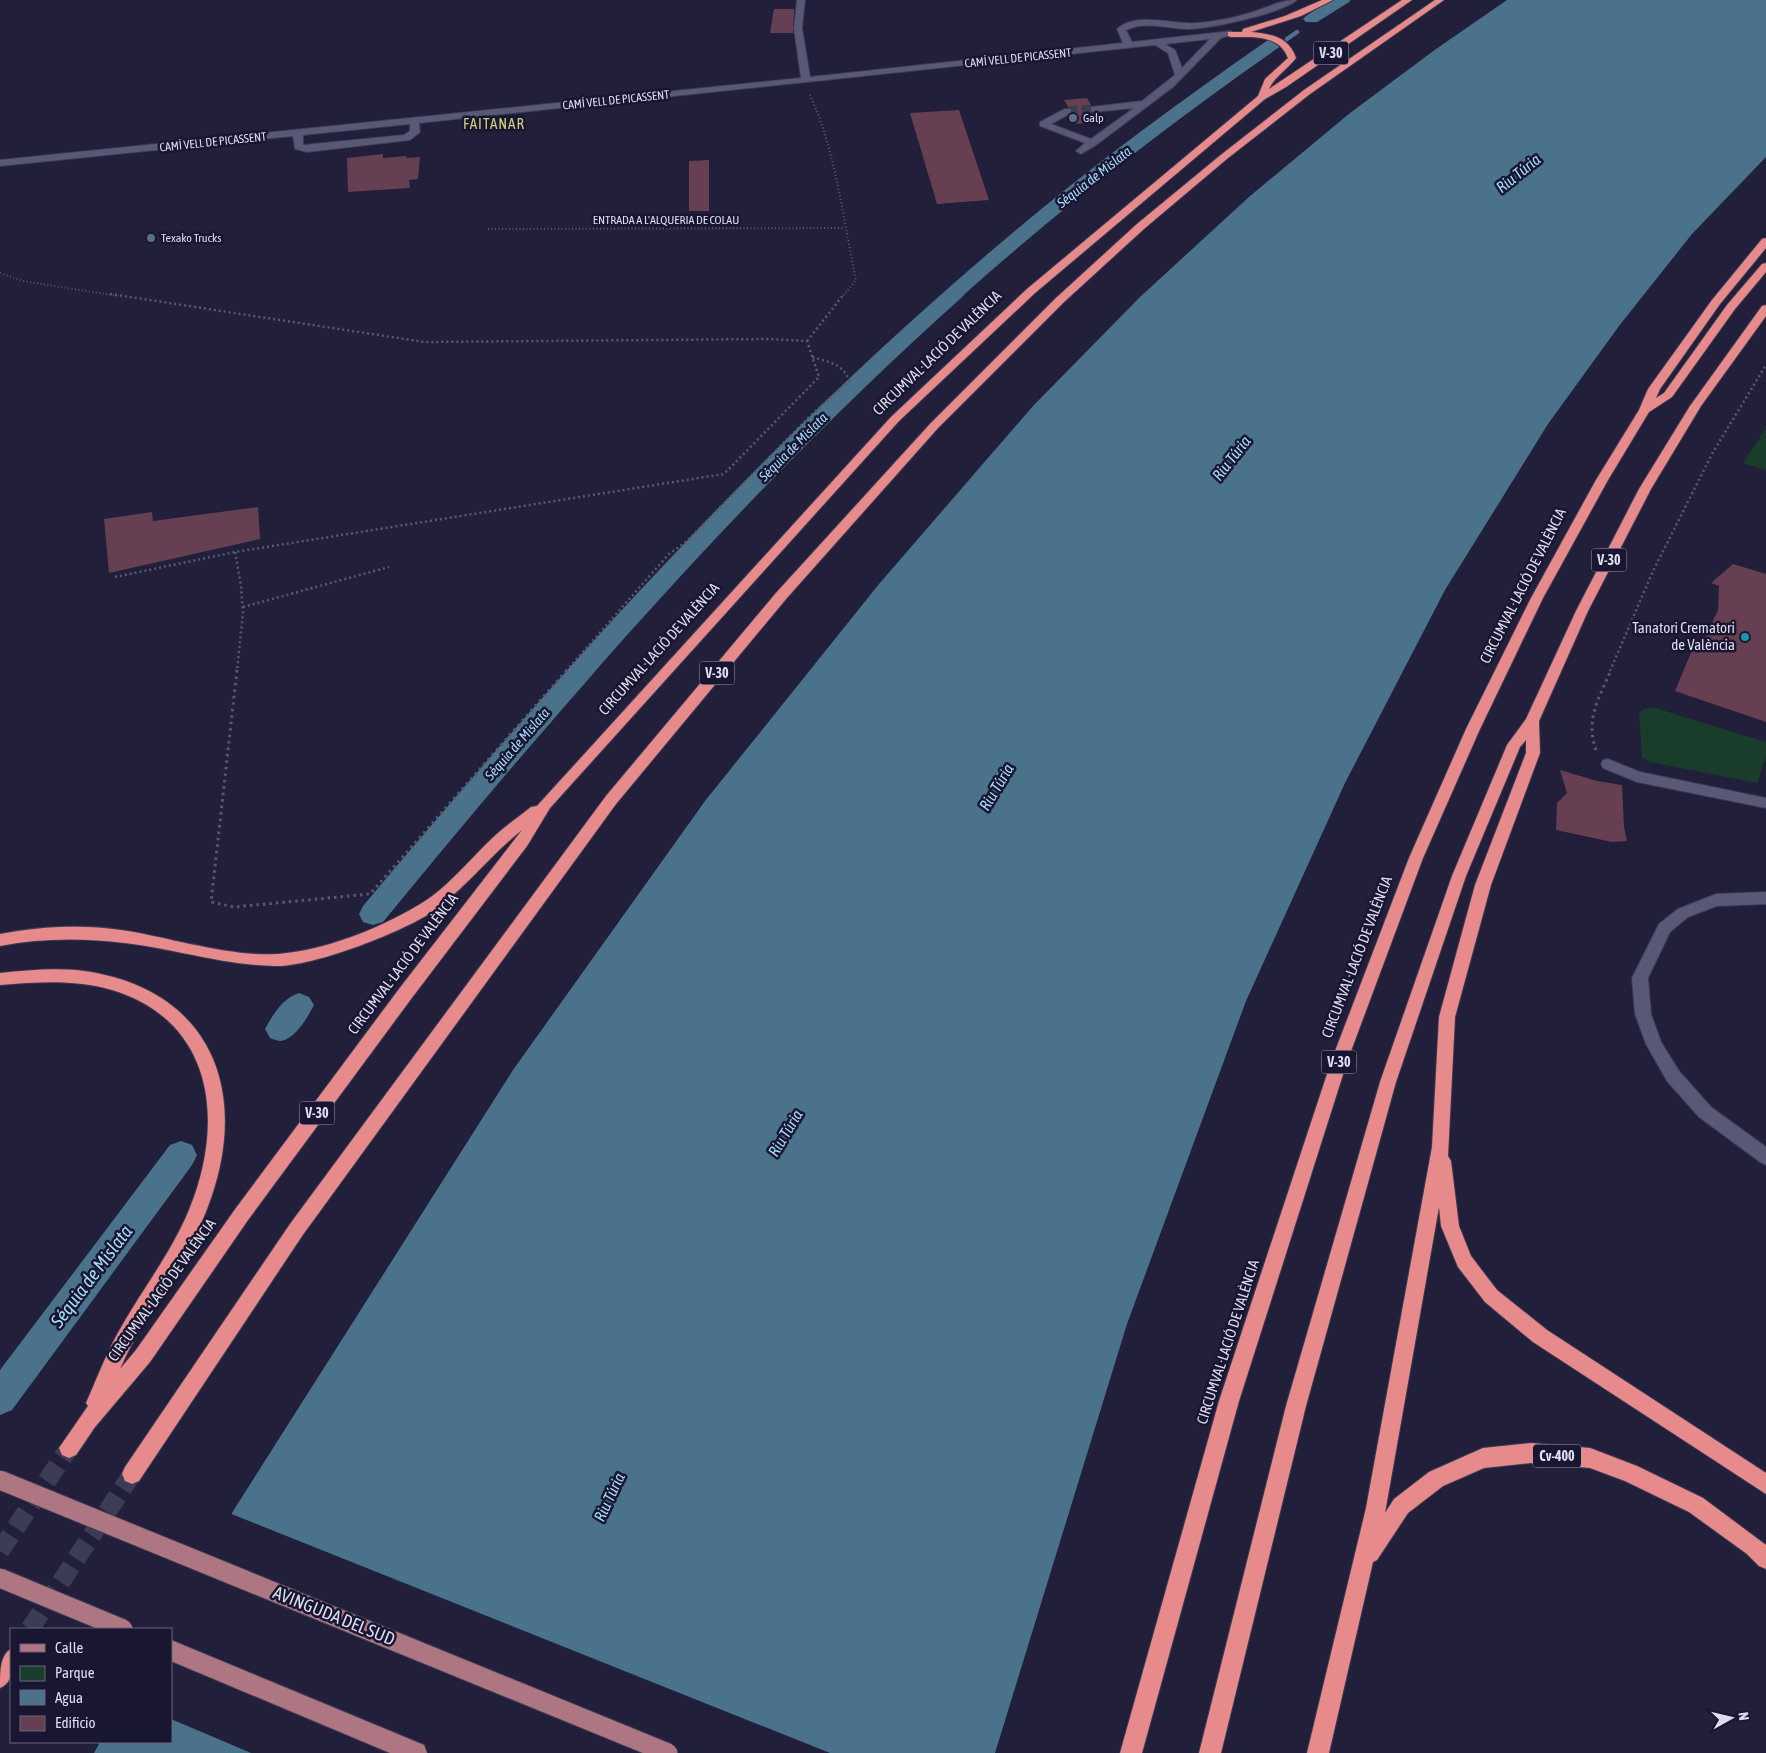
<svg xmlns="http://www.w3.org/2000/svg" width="1766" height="1753" font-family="'Asap Condensed',sans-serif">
	<rect width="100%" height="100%" fill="#211f3a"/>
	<path fill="#1a3c2b" d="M1766,428V470L1743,463Z
		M1652,707L1766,742V757L1757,783L1650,762L1642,758L1639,713L1644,709Z"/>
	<path fill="#4a728b" d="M1507,0H1766V157L1692,234L1619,326L1548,424L1445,590L1345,783L1246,1001L1127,1324L995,1753H94L100,1742H171V1629H165L235,1508L513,1070L705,801L879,584L1033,406L1140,297L1250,196L1350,113L1436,49Z"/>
	<path fill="#211f3a" d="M229,1513L830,1753H251L171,1719V1629H162Z"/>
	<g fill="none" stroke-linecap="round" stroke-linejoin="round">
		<path stroke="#4a728b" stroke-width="4.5" d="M1316,20L1348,0
			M1287,39L1297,32
			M959,296C1060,206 1166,123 1277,46"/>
		<path stroke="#4a728b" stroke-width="6" d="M589,671C707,539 829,412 961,294"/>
		<path stroke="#4a728b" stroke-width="8" d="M388,908L471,808L591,670
			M287,1033L306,1009"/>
		<path stroke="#4a728b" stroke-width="9" d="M5,1407L179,1175"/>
		<path fill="#4a728b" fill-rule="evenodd" d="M1330,0H1349L1316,22H1306L1303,19L1306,16Z
			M1274,38L1280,40L1282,43L1280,46C1194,107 1109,170 1028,238C789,442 582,679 383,922L373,925L363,922L359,914L363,906C565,666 775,431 1016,230C1097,162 1182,100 1268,40Z
			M299,993L309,997L314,1005C308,1017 295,1039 281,1041C278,1041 273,1039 270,1038L265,1029C273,1014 283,998 299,993Z
			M181,1141L192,1145L197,1155L192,1165L12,1410L0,1415V1370L170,1145Z"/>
	</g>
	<path fill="#663f52" d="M774,9H794L793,33H770Z
		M1087,98L1091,105L1089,112L1095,114L1099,122L1076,124L1072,115V108L1068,107L1064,100Z
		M959,110L989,200L937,204L910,113Z
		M383,154V158L406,156L407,158L420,157L418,179L409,180L410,188L348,192L347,158Z
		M709,160V211H689V161Z
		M258,507L260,539L109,573L104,519L152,512L153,521Z
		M1733,564L1766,574V722L1675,691L1695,643L1702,645L1718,610L1719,586L1711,583Z
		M1560,770L1597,781L1622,785L1624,827L1627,841L1612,842L1556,830L1557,803L1567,793Z"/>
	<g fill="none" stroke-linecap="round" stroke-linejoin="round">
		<path stroke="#3d3c55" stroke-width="9" stroke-dasharray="9 4.5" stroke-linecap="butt" d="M1068,111L1094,109"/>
		<path stroke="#3d3c55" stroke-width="19" stroke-dasharray="19 9" stroke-linecap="butt" d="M0,1551L69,1448
			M30,1629L132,1474"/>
		<defs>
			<path id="minor" d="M797,0H805L802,28L810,77L1123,43L1117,29C1137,11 1172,25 1196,23C1216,22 1237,17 1256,11C1270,6 1282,0 1297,0C1280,14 1209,29 1186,29C1166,28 1145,21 1126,30L1132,42L1231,31L1235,34L1221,38L1173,87L1096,145L1081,154L1076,151L1085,143L1040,126V122L1065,109H1071V113L1051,124L1091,139L1134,108L1094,112L1091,111V107L1142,101L1175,75L1168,53L1155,45L419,123L420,132L410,140L307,152L295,149L293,136L0,166V160L801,78L794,28ZM1210,39L1182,68L1175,50L1165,44ZM410,124V131L404,135L303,145V135Z
				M1608,759L1640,772L1766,798V808L1637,782L1603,768L1601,764L1603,760Z
				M1766,892V904L1717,906L1688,917L1670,932L1648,978L1651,1014L1661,1042L1679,1071L1711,1107L1766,1147V1165L1760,1162L1699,1117L1667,1081L1646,1044L1635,1014L1632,978L1659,924L1678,909L1716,894Z"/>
			<path id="major" d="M171,1640L424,1745L427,1753H390L171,1661Z"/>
			<path id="highway" d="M1322,0H1333L1301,16L1251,32C1272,34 1289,37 1296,58C1288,69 1274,77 1269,89L1402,0H1412L1286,87L1265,99L1035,293L899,421L550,808L527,846L411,999L248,1220L150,1362L95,1427L76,1455L69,1458L62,1455L59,1448L88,1406L86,1403C98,1376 108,1349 123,1324C145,1286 172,1251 189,1210C225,1123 215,1021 112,990C76,979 37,982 0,985V973C30,970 61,967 91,972C217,994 250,1099 207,1209C185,1266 144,1313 120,1369L136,1350L236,1208L399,989L522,830C489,856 464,891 429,914C397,934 312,967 275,966C223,965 175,949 125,943C83,938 41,938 0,946V934C41,926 86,924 128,931C174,939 232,957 278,954C325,950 376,930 417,906C449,888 471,857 498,833C508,824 520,816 531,807L537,806L891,417L1027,289L1258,96L1265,79L1288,58C1279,34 1252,37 1231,37L1228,36V32H1242L1243,29L1285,16Z
				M1435,0H1444L1310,94L1228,158L1145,228L1064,302L938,428L786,599L616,804L302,1236L139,1481L132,1484L125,1481L122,1474L125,1467L290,1224L606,796L776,593L930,424L1056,298L1137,224L1222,154L1304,90Z
				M1766,238V248L1720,304L1660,389L1656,398L1664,393L1727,305L1762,264L1766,263V272L1735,309L1672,397L1649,412L1608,480L1543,598L1480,729L1423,858L1348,1059L1239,1401L1142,1753H1120L1219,1401L1332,1059L1409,858L1466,729L1531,598L1596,480L1639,410L1648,389L1712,300L1762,239Z
				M1766,305V316L1701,406L1651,489L1588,611L1539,721L1540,753L1491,885L1455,1017L1448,1156L1451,1161L1459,1226L1471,1256L1497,1290L1547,1330L1766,1473V1494L1533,1342L1485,1302L1458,1267L1441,1226L1439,1207L1385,1513L1394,1499L1429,1472L1483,1448L1531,1443L1590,1448L1637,1466L1703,1498L1766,1545V1569L1759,1566L1747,1554L1689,1512L1625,1481L1590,1468L1531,1463L1484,1468L1443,1486L1408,1513L1377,1560L1373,1562L1329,1753H1307L1366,1508L1432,1147L1439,1017L1475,885L1526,753V740L1520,747L1466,876L1396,1082L1306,1406L1221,1753H1199L1286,1406L1380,1082L1452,876L1507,745L1526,719L1576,611L1639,489L1690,406L1762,306Z
				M11,1649C11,1664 16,1681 0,1688C0,1672 0,1655 11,1649Z"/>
		</defs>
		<use href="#minor" stroke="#3d3b53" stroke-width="2"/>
		<use href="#major" stroke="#3d3b53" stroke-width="2"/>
		<use href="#highway" stroke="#3d3b53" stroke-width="2"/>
		<path stroke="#5a5871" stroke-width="2" stroke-dasharray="1 2.5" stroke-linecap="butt" d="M810,95C836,152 843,219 856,280L843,296
			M488,229L844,228
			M0,273L23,281L118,296"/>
		<path stroke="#5a5871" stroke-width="2.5" stroke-dasharray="2 3" stroke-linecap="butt" d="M110,294L424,342L769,339L807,341
			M807,341L844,294
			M235,552L241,586L243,613L237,671
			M115,577L235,552L724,474L819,377L807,341
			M243,607L389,567
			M566,671L669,554L687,541L809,417L849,381C844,363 827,362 812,357
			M1610,671L1653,571L1713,452L1766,365"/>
		<path stroke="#5a5871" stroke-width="3" stroke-dasharray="2.5 4" stroke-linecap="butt" d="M237,670L211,902L234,907L370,894L567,670
			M1596,750C1585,718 1599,699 1611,670"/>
		<use href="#minor" fill="#595877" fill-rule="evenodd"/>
		<use href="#major" fill="#ae7683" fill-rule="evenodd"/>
		<use href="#highway" fill="#e68a8b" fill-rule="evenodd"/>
		<defs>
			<path id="major-bridge" d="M0,1480L668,1753
				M0,1578L123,1629"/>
		</defs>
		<use href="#major-bridge" stroke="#3d3b53" stroke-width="21" stroke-linecap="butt"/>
		<use href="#major-bridge" stroke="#ae7683" stroke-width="19"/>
	</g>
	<g fill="#5c6f8a" stroke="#181630" stroke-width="2">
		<circle cx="1073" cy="118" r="5"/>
		<circle cx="151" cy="238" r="5"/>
	</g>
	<circle fill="#0f9aa8" stroke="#181630" stroke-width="2" cx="1745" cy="637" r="5"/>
	<g text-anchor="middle" stroke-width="5" stroke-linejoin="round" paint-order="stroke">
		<g font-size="12" fill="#ddddf0" stroke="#181630">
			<text transform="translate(1018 58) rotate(-6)" y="4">CAMÍ VELL DE PICASSENT</text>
			<text transform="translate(616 100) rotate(-6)" y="4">CAMÍ VELL DE PICASSENT</text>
			<text transform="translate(213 142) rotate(-6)" y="4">CAMÍ VELL DE PICASSENT</text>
			<text x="666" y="224">ENTRADA A L'ALQUERIA DE COLAU</text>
		</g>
		<g font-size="12" fill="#ddddf0" stroke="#181630" text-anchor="start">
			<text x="1083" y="122">Galp</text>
			<text x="161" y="242">Texako Trucks</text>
		</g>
		<g fill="#181630" stroke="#a2a1b6" stroke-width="1">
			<rect x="1313.5" y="41.5" width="35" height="23" rx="4"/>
			<rect x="1591.5" y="548.5" width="35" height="23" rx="4"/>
			<rect x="699.5" y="661.5" width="35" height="23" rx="4"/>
			<rect x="1321.5" y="1050.5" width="35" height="23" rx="4"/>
			<rect x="299.5" y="1101.5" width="35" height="23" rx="4"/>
			<rect x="1533" y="1444.5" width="48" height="23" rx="4"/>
		</g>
		<g font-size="14" font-weight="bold" fill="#ddddf0">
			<text x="1331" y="58">V-30</text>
			<text x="1609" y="565">V-30</text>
			<text x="717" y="678">V-30</text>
			<text x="1339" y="1067">V-30</text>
			<text x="317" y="1118">V-30</text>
			<text x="1557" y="1461">Cv-400</text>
		</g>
		<g font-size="14" font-style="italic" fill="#a5dafc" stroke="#181630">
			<text transform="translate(1094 177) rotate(-38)" y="5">Séquia de Mislata</text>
			<text transform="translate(793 447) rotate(-45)" y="5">Séquia de Mislata</text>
			<text transform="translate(517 744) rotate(-49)" y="5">Séquia de Mislata</text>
		</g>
		<g font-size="15" letter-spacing="1" fill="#cfcd7f" stroke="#181630">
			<text x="494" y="129">FAITANAR</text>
		</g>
		<g font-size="15" fill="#ddddf0" stroke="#181630">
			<text transform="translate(937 353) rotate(-44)" y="5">CIRCUMVAL·LACIÓ DE VALÈNCIA</text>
			<text transform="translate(1523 586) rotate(-63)" y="5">CIRCUMVAL·LACIÓ DE VALÈNCIA</text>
			<text transform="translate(659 649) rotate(-48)" y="5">CIRCUMVAL·LACIÓ DE VALÈNCIA</text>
			<text transform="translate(1357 957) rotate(-69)" y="5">CIRCUMVAL·LACIÓ DE VALÈNCIA</text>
			<text transform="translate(403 964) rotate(-53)" y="5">CIRCUMVAL·LACIÓ DE VALÈNCIA</text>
			<text transform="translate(162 1290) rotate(-54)" y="5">CIRCUMVAL·LACIÓ DE VALÈNCIA</text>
			<text transform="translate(1228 1342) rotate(-72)" y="5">CIRCUMVAL·LACIÓ DE VALÈNCIA</text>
		</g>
		<g font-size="15" fill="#ddddf0" stroke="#181630" text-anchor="end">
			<text x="1735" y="633">Tanatori Crematori<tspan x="1735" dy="17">de València</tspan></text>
		</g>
		<g font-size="16" font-style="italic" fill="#a5dafc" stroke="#181630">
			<text transform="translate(1518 173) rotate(-39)" y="6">Riu Túria</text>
			<text transform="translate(1231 458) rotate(-52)" y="6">Riu Túria</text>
			<text transform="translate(996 787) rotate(-59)" y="6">Riu Túria</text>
			<text transform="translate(785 1133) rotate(-59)" y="6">Riu Túria</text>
			<text transform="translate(609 1497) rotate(-65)" y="6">Riu Túria</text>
		</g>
		<g font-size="18" fill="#ddddf0" stroke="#181630">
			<text transform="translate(334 1616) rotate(22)" y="6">AVINGUDA DEL SUD</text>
		</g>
		<g font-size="19" font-style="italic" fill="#a5dafc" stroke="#181630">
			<text transform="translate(91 1276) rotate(-53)" y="7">Séquia de Mislata</text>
		</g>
	</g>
	<rect x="10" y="1628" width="162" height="115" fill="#181630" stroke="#67667d"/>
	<rect x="20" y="1644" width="25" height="8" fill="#ae7683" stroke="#67667d"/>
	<text x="55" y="1653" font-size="15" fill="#ddddf0">Calle</text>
	<rect x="20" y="1666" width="25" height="15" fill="#1a3c2b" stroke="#67667d"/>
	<text x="55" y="1678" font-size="15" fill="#ddddf0">Parque</text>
	<rect x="20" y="1690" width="25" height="15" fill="#4a728b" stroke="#67667d"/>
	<text x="55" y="1703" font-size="15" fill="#ddddf0">Agua</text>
	<rect x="20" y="1716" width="25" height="15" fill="#663f52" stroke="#67667d"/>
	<text x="55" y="1728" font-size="15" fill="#ddddf0">Edificio</text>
	<g transform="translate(1731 1718) rotate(82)" stroke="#181630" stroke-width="4" paint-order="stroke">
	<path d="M0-4L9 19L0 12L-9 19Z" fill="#ddddf0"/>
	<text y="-8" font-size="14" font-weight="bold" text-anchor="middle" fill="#ddddf0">N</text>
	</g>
</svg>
